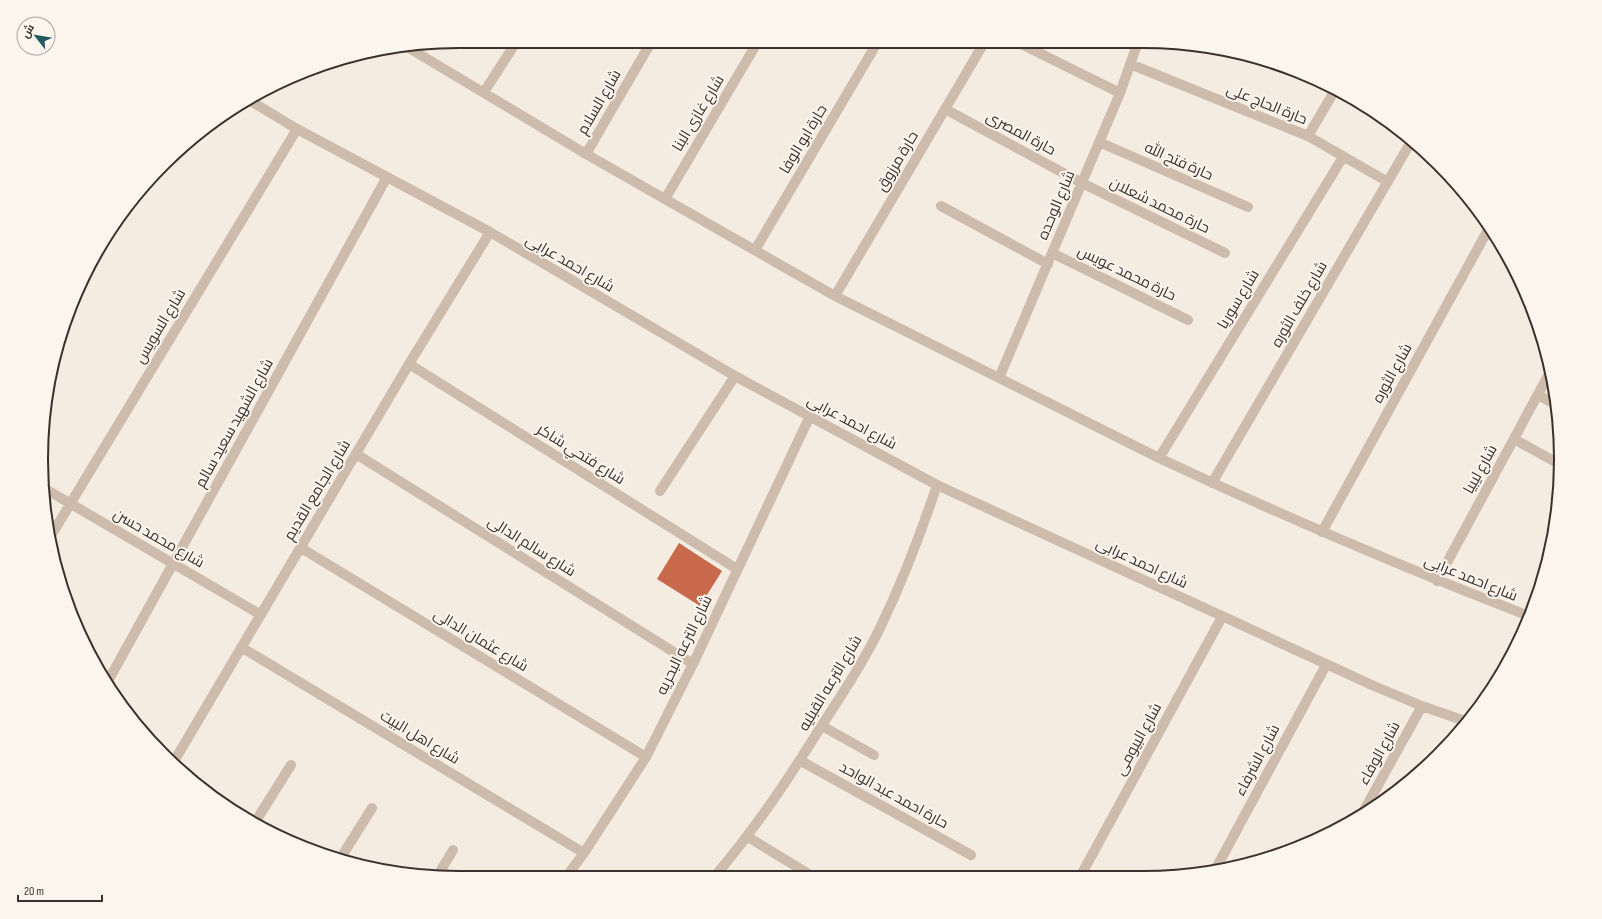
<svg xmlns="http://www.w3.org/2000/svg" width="1602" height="919" font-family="'Sofia Sans Condensed',Cairo,sans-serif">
	<rect width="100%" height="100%" fill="#f4ebe1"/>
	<path fill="#c8694b" d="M679,543L722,571L700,606L657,579Z"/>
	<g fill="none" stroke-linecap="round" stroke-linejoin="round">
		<path stroke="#cdbbac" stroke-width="10" d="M1017,42L1120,93
			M404,45L586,154L835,296L1159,458C1281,515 1404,568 1529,616
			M1130,64L1308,136L1388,182
			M484,92L515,44
			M249,100L297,129L490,232L735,376L937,485L1374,686L1422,706L1465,721
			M945,109L1082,183L1225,253
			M1308,136L1335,90
			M1099,142L1248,207
			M586,154L650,44
			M665,199L757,43
			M941,206L1048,264
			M755,250L877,43
			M1052,253L1188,320
			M835,296L984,43
			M409,364L737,569
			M999,378L1120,93L1138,42
			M1538,395L1555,404
			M1514,439L1559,464
			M356,454L693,664
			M1159,458L1343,157
			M1212,483L1412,140
			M42,487L261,615
			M660,491L735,376
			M1322,532L1489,228
			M49,539L297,129
			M301,548L646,757
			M1437,581L1550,372
			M241,647L584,853
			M107,683L387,177
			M822,726L874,755
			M801,761L971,855
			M173,763L409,364L490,232
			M1362,814L1422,706
			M254,824L291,765
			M748,837L812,876
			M340,859L372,808
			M1215,870L1326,665
			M1081,875L1222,617
			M715,876C756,828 789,778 822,725C843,693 864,661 881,626C903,580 921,533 937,485
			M437,877L453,850
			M566,877L584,853L646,757L693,664L810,416"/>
	</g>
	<g text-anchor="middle" stroke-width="4" stroke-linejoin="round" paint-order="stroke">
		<g font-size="15" fill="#3b302b" stroke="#fbf5ee">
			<text transform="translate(599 102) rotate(-60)" y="5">شارع السلام</text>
			<text transform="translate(1267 104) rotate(22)" y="5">حارة الحاج على</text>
			<text transform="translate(698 113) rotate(-59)" y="5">شارع غازى البنا</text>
			<text transform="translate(1021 133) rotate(28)" y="5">حارة المصرى</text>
			<text transform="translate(803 139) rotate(-59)" y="5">حارة ابو الوفا</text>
			<text transform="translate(897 161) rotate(-59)" y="5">حارة مرزوق</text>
			<text transform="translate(1179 161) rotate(24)" y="5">حارة فتح الله</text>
			<text transform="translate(1056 205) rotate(-67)" y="5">شارع الوحده</text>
			<text transform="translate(1160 205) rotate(26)" y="5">حارة محمد شعلان</text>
			<text transform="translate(570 263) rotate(30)" y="5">شارع احمد عرابى</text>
			<text transform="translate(1127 273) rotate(26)" y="5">حارة محمد عويس</text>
			<text transform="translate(1238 299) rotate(-59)" y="5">شارع سوريا</text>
			<text transform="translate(1299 304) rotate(-60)" y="5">شارع خلف الثوره</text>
			<text transform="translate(160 326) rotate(-59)" y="5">شارع السويس</text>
			<text transform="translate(1392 373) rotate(-61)" y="5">شارع الثوره</text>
			<text transform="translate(852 422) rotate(28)" y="5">شارع احمد عرابى</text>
			<text transform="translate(234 423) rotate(-61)" y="5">شارع الشهيد سعيد سالم</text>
			<text transform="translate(581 454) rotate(32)" y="5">شارع فتحي شاكر</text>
			<text transform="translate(1480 469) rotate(-61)" y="5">شارع ليبيا</text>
			<text transform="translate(317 490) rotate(-59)" y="5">شارع الجامع القديم</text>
			<text transform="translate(159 538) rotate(30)" y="5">شارع محمد حسن</text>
			<text transform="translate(532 546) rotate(32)" y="5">شارع سالم الدالى</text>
			<text transform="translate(1142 563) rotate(25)" y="5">شارع احمد عرابى</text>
			<text transform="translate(1471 578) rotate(22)" y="5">شارع احمد عرابى</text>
			<text transform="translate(481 640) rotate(31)" y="5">شارع عثمان الدالى</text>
			<text transform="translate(684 645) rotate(-64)" y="5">شارع الترعه البحريه</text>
			<text transform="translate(830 683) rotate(-59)" y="5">شارع الترعه القبليه</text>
			<text transform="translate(420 737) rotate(31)" y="5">شارع اهل البيت</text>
			<text transform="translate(1138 739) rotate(-61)" y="5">شارع البيومى</text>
			<text transform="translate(1379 753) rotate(-61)" y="5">شارع الوفاء</text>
			<text transform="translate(1257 760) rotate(-62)" y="5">شارع الشرفاء</text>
			<text transform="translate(894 795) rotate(29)" y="5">حارة احمد عبد الواحد</text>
		</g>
	</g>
	<path d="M0 0H1602V919H0ZM459 48H1143A411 411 0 0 1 1554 459V460A411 411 0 0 1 1143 871H459A411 411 0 0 1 48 460V459A411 411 0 0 1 459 48Z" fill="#fbf5ee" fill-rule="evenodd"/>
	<path fill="none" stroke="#3b302b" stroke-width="2" d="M459 48H1143A411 411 0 0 1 1554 459V460A411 411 0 0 1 1143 871H459A411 411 0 0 1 48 460V459A411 411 0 0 1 459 48Z"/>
	<g transform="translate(36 36) rotate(301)"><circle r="19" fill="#fbf5ee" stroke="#aea6a0"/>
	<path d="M0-3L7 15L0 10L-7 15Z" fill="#1f5a5e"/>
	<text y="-6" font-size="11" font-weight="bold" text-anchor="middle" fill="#3b302b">ش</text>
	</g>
	<path d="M18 895v6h84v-6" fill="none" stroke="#3b302b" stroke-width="2"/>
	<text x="24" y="895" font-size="12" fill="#3b302b" stroke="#fbf5ee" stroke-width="3" paint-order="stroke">20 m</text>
</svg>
